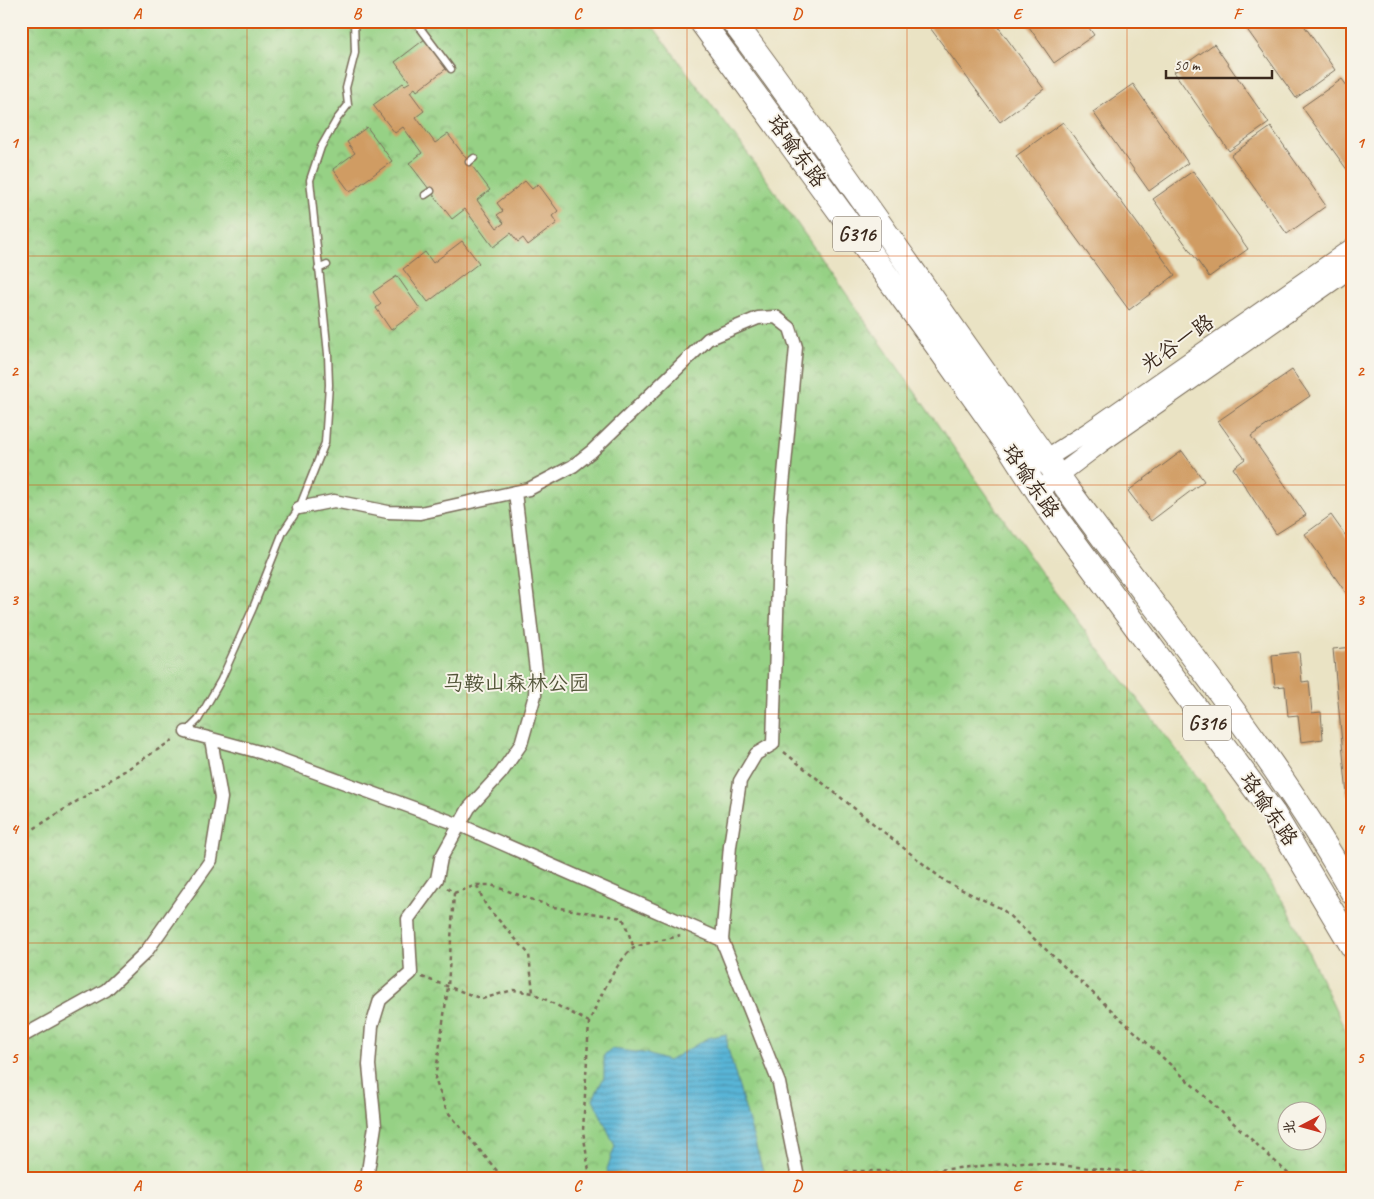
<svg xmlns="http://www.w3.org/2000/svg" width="1374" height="1199" font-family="Caveat,'LXGW WenKai TC',sans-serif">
	<defs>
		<pattern id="park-crowns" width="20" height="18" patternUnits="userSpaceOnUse" patternTransform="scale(1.25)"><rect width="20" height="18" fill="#96d185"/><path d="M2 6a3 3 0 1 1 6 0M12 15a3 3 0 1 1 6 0" fill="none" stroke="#7caa6c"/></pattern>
		<pattern id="water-rules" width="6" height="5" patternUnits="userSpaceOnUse" patternTransform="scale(1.25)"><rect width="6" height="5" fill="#59b5d7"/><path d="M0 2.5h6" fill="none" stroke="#4b93ae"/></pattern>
	</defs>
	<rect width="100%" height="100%" fill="#f7f3e8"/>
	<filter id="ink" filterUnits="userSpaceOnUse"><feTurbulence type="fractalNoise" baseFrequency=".02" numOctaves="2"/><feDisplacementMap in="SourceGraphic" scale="10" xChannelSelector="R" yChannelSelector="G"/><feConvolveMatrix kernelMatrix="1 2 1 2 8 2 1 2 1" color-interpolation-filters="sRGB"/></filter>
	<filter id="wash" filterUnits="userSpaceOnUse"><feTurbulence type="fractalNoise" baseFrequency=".0096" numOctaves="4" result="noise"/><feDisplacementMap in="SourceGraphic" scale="20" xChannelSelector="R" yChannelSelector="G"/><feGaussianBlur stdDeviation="1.12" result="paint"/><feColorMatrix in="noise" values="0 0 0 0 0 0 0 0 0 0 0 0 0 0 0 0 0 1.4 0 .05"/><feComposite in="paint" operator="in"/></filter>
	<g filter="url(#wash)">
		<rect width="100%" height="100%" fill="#eae3c4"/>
		<path fill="url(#park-crowns)" stroke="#687e52" fill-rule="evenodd" d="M21,21H649L757,166L1052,588L1202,783L1288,909L1353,1046V1178H21ZM1286,1112H1316V1142H1286Z"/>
		<path fill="url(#water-rules)" stroke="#4a707a" d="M726,1034L728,1049L765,1178H626L625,1172L608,1174L607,1169L615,1146L593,1099L604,1077V1055L611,1049L644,1053L668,1061L708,1038Z"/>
		<g id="blocks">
			<path fill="#d09c63" d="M925,21H994L1044,89L1000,122Z
				M1025,21H1084L1094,35L1054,63Z
				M1241,21H1301L1335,70L1296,98Z
				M425,39L447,68L417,91L415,88L410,92L424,111L416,117L435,143L448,134L490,190L477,200L497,228L504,223L497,215L503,211L497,203L525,181L532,189L538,184L558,211L552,216L557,223L528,245L523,238L518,242L511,233L493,247L465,209L452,219L409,163L422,153L403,127L395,133L373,105L403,83L405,85L410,82L395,62Z
				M1214,44L1269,123L1229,151L1174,72Z
				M1342,79L1353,94V178L1302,107Z
				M1133,84L1188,163L1149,191L1093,112Z
				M1063,122L1175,275L1129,310L1016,156Z
				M367,127L392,161L350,192L333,169L355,153L347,142Z
				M1271,127L1326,206L1287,234L1231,155Z
				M1193,171L1248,249L1209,277L1153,199Z
				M462,241L479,263L428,302L403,269L425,252L433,263Z
				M397,276L420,309L391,330L376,308L381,304L373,292Z
				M1292,370L1310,396L1251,436L1306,515L1276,534L1233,468L1245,459L1218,421Z
				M1182,451L1204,481L1151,521L1128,491Z
				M1331,515L1353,546V603L1305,534Z
				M1353,647V795H1347L1333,649Z
				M1299,652L1302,682L1309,681L1312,713L1321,712L1323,739L1301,742L1298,715L1288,716L1285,686L1275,687L1272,655Z"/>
		</g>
	</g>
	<g filter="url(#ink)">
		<use href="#blocks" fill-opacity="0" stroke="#786b58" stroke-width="1"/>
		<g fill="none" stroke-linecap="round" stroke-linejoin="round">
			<defs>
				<path id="lane" d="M415,21L451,69
					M469,162L474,158
					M425,195L431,191
					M318,269L327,265
					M186,732L198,720L221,680L253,608L283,532L299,508L325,443L329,385L328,354L310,180L321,147L337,119L348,105L346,88L355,53L354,21"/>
				<path id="street" d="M299,508L334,501L388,512L420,513L529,489L573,466L592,451L708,339L758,318L776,317L790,328L796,347L780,518L773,744L756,754L740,781L730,846L722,940
					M186,732L263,753L460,825L722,940L779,1083L798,1178
					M21,1037L106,990L146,952L211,860L221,798L211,739
					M367,1178L375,1126L369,1065L372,1026L380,1000L411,973L408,919L437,879L441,858L469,808L501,773L521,744L535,695L536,670L515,492"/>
				<path id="secondary" d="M1036,465L1091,430L1353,247
					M1038,491L1100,444L1353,267"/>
				<path id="highway" d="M701,21L921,323L1010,448L1048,507L1273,813L1353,947
					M733,21C849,176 957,337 1071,494C1166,625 1273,751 1353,893"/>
			</defs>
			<use href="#lane" stroke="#786b58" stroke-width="9"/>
			<use href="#street" stroke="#786b58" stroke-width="15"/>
			<use href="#secondary" stroke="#786b58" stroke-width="20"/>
			<use href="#highway" stroke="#786b58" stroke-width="26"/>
			<path stroke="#786b58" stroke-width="2.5" stroke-dasharray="4 4" stroke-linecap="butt" d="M784,752L946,882L1002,909L1293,1178
				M21,837L176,738
				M477,886L486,906L529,954L533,993
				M447,888L454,893L448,987L435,1079L447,1111L503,1178
				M454,893L477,885H491L553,907L623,918L634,948
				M422,977L482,999L513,990L533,993L589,1022C598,1002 616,960 634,948C641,943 669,940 680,935
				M589,1022L583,1131L590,1178
				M842,1178L844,1171H926L1024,1162L1197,1178
				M1094,1178L1095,1168"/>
			<use href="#lane" stroke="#fff" stroke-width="6"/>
			<use href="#street" stroke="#fff" stroke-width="12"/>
			<use href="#secondary" stroke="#fff" stroke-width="18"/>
			<use href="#highway" stroke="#fff" stroke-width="24"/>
		</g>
	</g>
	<path fill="none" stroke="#d7540e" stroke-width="1" stroke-opacity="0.55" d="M247,21V1178M467,21V1178M687,21V1178M907,21V1178M1127,21V1178M21,256H1353M21,485H1353M21,714H1353M21,943H1353"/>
	<g text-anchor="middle" stroke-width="4" stroke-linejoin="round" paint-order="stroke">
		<g fill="#f7f3e8" stroke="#73665b" stroke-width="1">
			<rect x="833" y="216.5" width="48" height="35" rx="4"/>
			<rect x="1183" y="705.5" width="48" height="35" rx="4"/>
		</g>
		<g font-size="20" font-weight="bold" fill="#3b2a1e">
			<text x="857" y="241">G316</text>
			<text x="1207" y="730">G316</text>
		</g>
		<g font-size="21" fill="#3b2a1e" stroke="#f7f3e8">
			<text transform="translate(797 151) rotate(54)" y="7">珞喻东路</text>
			<text transform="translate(1177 343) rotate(-35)" y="7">光谷一路</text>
			<text transform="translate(1031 481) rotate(56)" y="7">珞喻东路</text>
			<text transform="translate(1269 809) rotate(55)" y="7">珞喻东路</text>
		</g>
		<g font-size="21" fill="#525438" stroke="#f7f3e8">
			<text x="516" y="690">马鞍山森林公园</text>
		</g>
	</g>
	<rect width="1374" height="1199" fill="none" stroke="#f7f3e8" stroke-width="55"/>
	<g transform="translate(1302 1126) rotate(264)"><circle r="24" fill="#f7f3e8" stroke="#aca397"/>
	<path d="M0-4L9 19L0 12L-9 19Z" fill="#c8321e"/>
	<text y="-8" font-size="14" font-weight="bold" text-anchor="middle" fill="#3b2a1e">北</text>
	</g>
	<path d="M1166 70v8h106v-8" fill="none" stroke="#3b2a1e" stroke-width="2.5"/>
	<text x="1174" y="70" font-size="15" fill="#3b2a1e" stroke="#f7f3e8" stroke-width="4" paint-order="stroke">50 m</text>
	<rect x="28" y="28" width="1318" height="1144" fill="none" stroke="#d7540e" stroke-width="2"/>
	<g font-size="16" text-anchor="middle" font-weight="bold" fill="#d7540e">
		<text x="137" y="19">A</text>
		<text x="357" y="19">B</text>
		<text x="577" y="19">C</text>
		<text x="797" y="19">D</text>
		<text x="1017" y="19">E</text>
		<text x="1237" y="19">F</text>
		<text x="14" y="148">1</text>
		<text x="1360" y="148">1</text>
		<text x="14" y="376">2</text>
		<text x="1360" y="376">2</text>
		<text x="14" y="605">3</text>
		<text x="1360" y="605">3</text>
		<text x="14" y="834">4</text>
		<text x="1360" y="834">4</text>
		<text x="14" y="1063">5</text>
		<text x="1360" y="1063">5</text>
		<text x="137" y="1191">A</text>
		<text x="357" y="1191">B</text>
		<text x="577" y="1191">C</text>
		<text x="797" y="1191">D</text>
		<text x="1017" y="1191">E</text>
		<text x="1237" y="1191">F</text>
	</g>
</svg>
